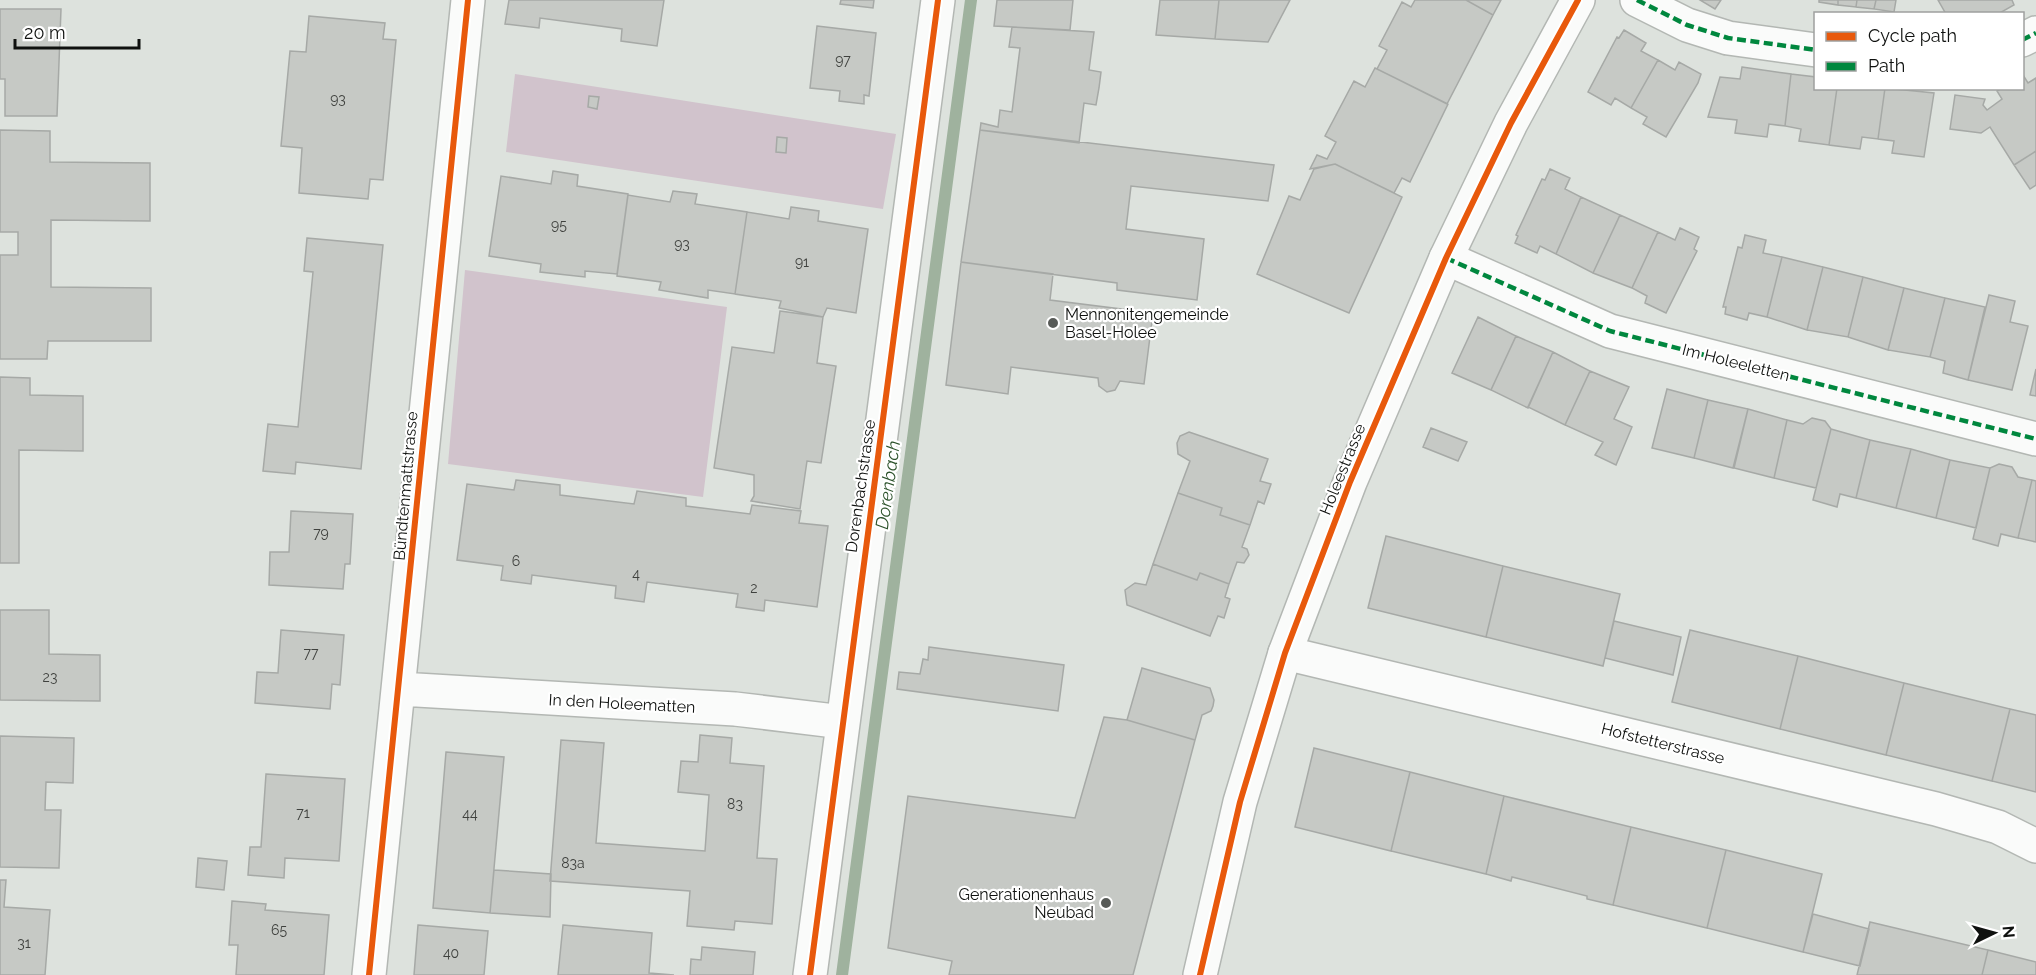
<svg xmlns="http://www.w3.org/2000/svg" width="2036" height="975" font-family="Raleway,sans-serif">
	<rect width="100%" height="100%" fill="#dde2dd"/>
	<path fill="#d1c3cc" d="M515,74L896,134L883,209L506,152Z
		M465,270L727,307L703,497L448,464Z"/>
	<g fill="none" stroke-linecap="round" stroke-linejoin="round">
		<path stroke="#9fb29e" stroke-width="12" d="M842,975L971,0"/>
	</g>
	<path fill="#c6c9c5" stroke="#a6a9a6" stroke-width="1.5" d="M509,0H664L657,46L621,41L622,29L540,18L539,28L505,24Z
		M841,0H874L873,8L840,4Z
		M997,0H1073L1070,30L994,26Z
		M1160,0H1219L1215,39L1156,35Z
		M1219,0H1290L1268,42L1215,39Z
		M1415,0H1466L1493,15L1447,104L1377,69L1387,50L1379,46L1402,2L1411,7Z
		M1466,0H1501L1493,15Z
		M1700,0H1721L1715,9Z
		M1819,0H1838V5L1819,2Z
		M1838,0H1857L1856,7L1838,5Z
		M1857,0H1876L1874,9L1856,7Z
		M1876,0H1896L1894,12L1874,9Z
		M1938,0H2012L2014,5L1998,14H1946Z
		M0,9H61L57,116H5V79H0Z
		M309,16L385,23L383,39L396,40L383,180L370,179L368,199L299,193L302,148L281,146L290,51L306,52Z
		M817,26L876,33L869,96L864,95V104L839,101L840,91L810,88Z
		M1012,27L1094,32L1089,70L1101,72L1099,88L1096,105L1084,103L1079,143L980,130L981,123L998,127L1000,110L1012,112L1020,48L1009,47Z
		M1624,30L1646,43L1641,51L1658,60L1631,108L1615,98L1611,105L1588,92L1617,37L1619,38Z
		M1658,60L1675,70L1679,62L1701,74L1698,83L1666,137L1643,124L1647,117L1631,108Z
		M1742,67L1791,74L1785,126L1769,124L1767,137L1735,133L1737,120L1708,117L1720,77L1740,79Z
		M1375,68L1448,104L1410,182L1402,178L1394,193L1335,164L1310,169L1317,155L1327,159L1336,142L1325,136L1354,81L1365,87Z
		M1791,74L1816,77V88H1837L1829,145L1799,141L1801,129L1785,126Z
		M2023,75L2028,83L2036,78V151L2014,165L1990,127L1981,133L1950,129L1955,95L1985,99L1983,105L1987,110L2002,99L1997,91L2002,88H2022Z
		M1837,88H1885L1878,139L1862,137L1860,149L1829,145Z
		M1885,88L1934,93L1924,157L1892,153L1894,141L1878,139Z
		M589,96L599,97L597,109L588,107Z
		M0,130L50,131V162L150,163V221L51,220V287L151,288V341H48L47,359H0V255H18V232H0Z
		M980,130L1274,165L1268,201L1131,186L1126,229L1204,239L1197,300L1117,290V283L961,262Z
		M777,137L787,138L786,153L776,152Z
		M2036,151V185L2030,189L2014,165Z
		M1335,164L1402,197L1349,313L1257,274L1289,196L1300,200L1314,169Z
		M1550,169L1570,178L1565,189L1581,197L1556,254L1540,246L1537,253L1515,243L1518,236L1516,235L1542,179L1545,180Z
		M553,171L578,175L577,186L628,194L617,274L585,271V277L540,272L541,264L489,256L501,176L551,184Z
		M673,191L697,194L695,204L747,212L735,294L708,290V298L659,290L661,282L617,276L628,195L670,202Z
		M1581,197L1620,215L1593,273L1556,254Z
		M791,207L819,211L818,221L868,229L856,313L827,308L823,317L779,308L781,301L735,294L747,212L789,219Z
		M1620,215L1658,232L1632,288L1593,273Z
		M1680,228L1699,237L1694,249L1697,251L1666,313L1645,303L1647,296L1632,288L1658,232L1675,240Z
		M1745,235L1766,240L1763,253L1782,257L1767,317L1749,313L1747,320L1725,314L1726,307H1723L1738,247L1742,248Z
		M307,238L383,245L361,469L296,462L295,474L263,471L268,424L298,427L313,272L304,271Z
		M1782,257L1823,267L1807,330L1767,317Z
		M961,262L1053,274L1050,300L1153,313L1144,384L1120,381L1115,390L1107,392L1099,386L1098,378L1011,367L1008,394L946,385Z
		M1823,267L1863,277L1848,337L1807,330Z
		M1863,277L1904,288L1888,350L1848,337Z
		M1904,288L1945,298L1930,357L1888,350Z
		M1989,295L2015,301L2010,322L2028,326L2012,390L1968,380Z
		M1945,298L1985,307L1968,380L1943,373L1945,361L1930,357Z
		M780,311L823,317L817,363L836,366L821,463L807,461L800,509L751,501L754,496V475L714,468L732,347L774,353Z
		M1478,317L1516,336L1491,390L1452,373Z
		M1516,336L1553,352L1528,408L1491,390Z
		M1553,352L1590,371L1565,425L1528,407Z
		M2036,369V396L2030,395Z
		M1590,371L1629,387L1614,419L1632,427L1616,465L1595,455L1603,442L1565,425Z
		M0,377L30,378V395L83,396V451L19,450V563H0Z
		M1667,389L1708,400L1694,458L1652,448Z
		M1708,400L1748,409L1733,468L1694,458Z
		M1748,409L1787,420L1774,478L1734,468Z
		M1812,418L1825,421L1831,429L1816,488L1774,478L1787,420L1803,424Z
		M1431,428L1467,442L1458,461L1423,447Z
		M1831,429L1870,440L1856,498L1840,494L1837,507L1813,500Z
		M1189,432L1268,459L1260,481L1271,484L1264,504L1258,501L1250,525L1220,515L1222,508L1178,493L1190,461L1178,454L1177,443L1180,436Z
		M1870,440L1911,449L1896,508L1856,498Z
		M1911,449L1950,460L1936,518L1896,508Z
		M1950,460L1990,468L1976,528L1936,518Z
		M1999,464L2012,467L2018,477L2032,480L2018,538L2001,534L1998,546L1973,539L1990,468Z
		M516,480L560,485V495L634,504L637,491L686,498V506L750,514L752,505L801,511L799,523L828,526L817,607L765,600L764,611L736,607L738,594L647,582L644,602L615,598L616,586L532,575L531,584L501,580L503,566L457,560L467,484L514,490Z
		M2032,480L2036,481V542L2018,538Z
		M1178,493L1222,508L1220,515L1250,525L1242,547L1247,549L1249,555L1244,563L1237,562L1229,584L1200,573L1197,580L1153,564Z
		M291,511L353,514L350,564H345L343,589L269,585L270,552H289Z
		M1386,536L1503,566L1486,637L1368,608Z
		M1153,564L1197,580L1200,573L1229,584L1225,597L1230,599L1224,618L1218,616L1210,636L1127,605L1125,590L1135,583L1146,585Z
		M1503,566L1620,594L1603,666L1486,637Z
		M0,610H49V654L100,655V701L0,700Z
		M1614,621L1681,637L1673,675L1605,658Z
		M281,630L344,635L340,685L332,684L330,709L255,703L257,672L278,673Z
		M1690,630L1798,656L1780,729L1672,702Z
		M929,647L1064,665L1058,711L897,689L899,672L920,674L923,659L928,660Z
		M1798,656L1904,683L1886,755L1780,729Z
		M1142,668L1210,688L1214,700L1213,706L1211,711L1202,715L1195,740L1127,720Z
		M1904,683L2010,709L1992,781L1886,755Z
		M2010,709L2036,715V792L1992,781Z
		M1104,717L1127,720L1195,740L1133,975H949L952,961L888,948L908,796L1075,818Z
		M700,735L732,738L730,763L764,766L757,858L777,859L772,924L735,921L734,930L687,926L690,891L550,881L561,740L604,743L596,843L705,851L709,795L678,792L681,761L698,762Z
		M0,736L74,738L73,783L46,782L45,810H61L59,868L0,867Z
		M1314,748L1410,772L1391,851L1295,827Z
		M446,752L504,757L490,913L433,908Z
		M1410,772L1504,796L1486,874L1391,851Z
		M266,774L345,779L339,861L285,858L284,878L248,875L250,847H261Z
		M1504,796L1631,827L1613,905L1587,899V896L1512,877L1511,881L1486,874Z
		M1631,827L1726,850L1707,928L1613,905Z
		M1726,850L1822,874L1803,952L1707,928Z
		M198,858L227,861L224,890L196,887Z
		M494,870L551,874L550,917L490,913Z
		M0,880H6L4,907L50,910L45,975H0Z
		M232,901L266,904L265,910L329,915L324,975H236L238,945H229Z
		M1813,914L1869,929L1860,966L1803,952Z
		M1870,922L1988,950L1982,975H1857Z
		M418,925L488,931L484,975H414Z
		M563,925L652,933L649,973L674,975H558Z
		M702,947L755,952L753,975H690L691,959L701,960Z
		M1988,950L2036,962V975H1982Z"/>
	<g fill="none" stroke-linecap="round" stroke-linejoin="round">
		<defs>
			<path id="minor" d="M1637,0L1687,25L1728,38L1816,50
				M2022,40L2036,33
				M1446,258L1610,331L2036,439
				M1285,653L1936,809L1998,827L2036,846
				M400,689L735,709L843,722
				M369,975L468,0
				M810,975L938,0"/>
			<path id="tertiary" d="M1200,975L1240,802L1285,653L1350,482L1446,258L1511,123L1578,0"/>
		</defs>
		<use href="#minor" stroke="#b3b7b3" stroke-width="36"/>
		<use href="#tertiary" stroke="#b3b7b3" stroke-width="36"/>
		<use href="#minor" stroke="#fafbfa" stroke-width="33"/>
		<use href="#tertiary" stroke="#fafbfa" stroke-width="33"/>
		<path stroke="#00873e" stroke-width="4.5" stroke-dasharray="9 4.5" stroke-linecap="butt" d="M1637,0L1687,25L1728,38L1816,50
			M2022,40L2036,33
			M1446,258L1610,331L2036,439"/>
		<defs>
			<path id="cycleway" d="M369,975L468,0
				M810,975L938,0
				M1200,975L1240,802L1285,653L1350,482L1446,258L1511,123L1578,0"/>
		</defs>
		<use href="#cycleway" stroke="#fff" stroke-width="10"/>
		<use href="#cycleway" stroke="#e8590c" stroke-width="6"/>
	</g>
	<g fill="#575a57" stroke="#fff" stroke-width="2">
		<circle cx="1053" cy="323" r="6"/>
		<circle cx="1106" cy="903" r="6"/>
	</g>
	<g text-anchor="middle" stroke-width="4.5" stroke-linejoin="round" paint-order="stroke">
		<g font-size="14" fill="#3f413e">
			<text x="843" y="65">97</text>
			<text x="338" y="104">93</text>
			<text x="559" y="230">95</text>
			<text x="682" y="249">93</text>
			<text x="802" y="267">91</text>
			<text x="321" y="538">79</text>
			<text x="516" y="566">6</text>
			<text x="636" y="579">4</text>
			<text x="754" y="593">2</text>
			<text x="311" y="658">77</text>
			<text x="50" y="682">23</text>
			<text x="735" y="809">83</text>
			<text x="303" y="818">71</text>
			<text x="470" y="819">44</text>
			<text x="573" y="868">83a</text>
			<text x="279" y="935">65</text>
			<text x="24" y="948">31</text>
			<text x="451" y="958">40</text>
		</g>
		<g font-size="16" fill="#0f110f" stroke="#fff" text-anchor="start">
			<text x="1065" y="320">Mennonitengemeinde<tspan x="1065" dy="18">Basel-Holee</tspan></text>
			<text x="1094" y="900" text-anchor="end">Generationenhaus<tspan x="1094" dy="18">Neubad</tspan></text>
		</g>
		<g font-size="16" fill="#0f110f" stroke="#fff">
			<text transform="translate(1736 362) rotate(14)" y="6">Im Holeeletten</text>
			<text transform="translate(1342 469) rotate(-68)" y="6">Holeestrasse</text>
			<text transform="translate(405 486) rotate(-85)" y="6">Bündtenmattstrasse</text>
			<text transform="translate(860 486) rotate(-82)" y="6">Dorenbachstrasse</text>
			<text transform="translate(622 703) rotate(3)" y="6">In den Holeematten</text>
			<text transform="translate(1663 743) rotate(14)" y="6">Hofstetterstrasse</text>
		</g>
		<g font-size="18" font-style="italic" fill="#2d532c" stroke="#fff">
			<text transform="translate(888 485) rotate(-82)" y="6">Dorenbach</text>
		</g>
	</g>
	<rect x="1814" y="12" width="210" height="78" fill="#ffffff" stroke="#9fa09f" stroke-width="1.5"/>
	<rect x="1826" y="32" width="30" height="9" fill="#e8590c" stroke="#9fa09f" stroke-width="1.5"/>
	<text x="1868" y="42" font-size="18" fill="#0f110f">Cycle path</text>
	<rect x="1826" y="62" width="30" height="9" fill="#00873e" stroke="#9fa09f" stroke-width="1.5"/>
	<text x="1868" y="72" font-size="18" fill="#0f110f">Path</text>
	<g transform="translate(1994 933) rotate(85)" stroke="#ffffff" stroke-width="4.5" paint-order="stroke">
	<path d="M0-4.5L10 22L0 15L-10 22Z" fill="#0f110f"/>
	<text y="-9" font-size="16" font-weight="bold" text-anchor="middle" fill="#0f110f">N</text>
	</g>
	<path d="M15 39v9h124v-9" fill="none" stroke="#0f110f" stroke-width="3"/>
	<text x="24" y="39" font-size="18" fill="#0f110f" stroke="#ffffff" stroke-width="4.5" paint-order="stroke">20 m</text>
</svg>
